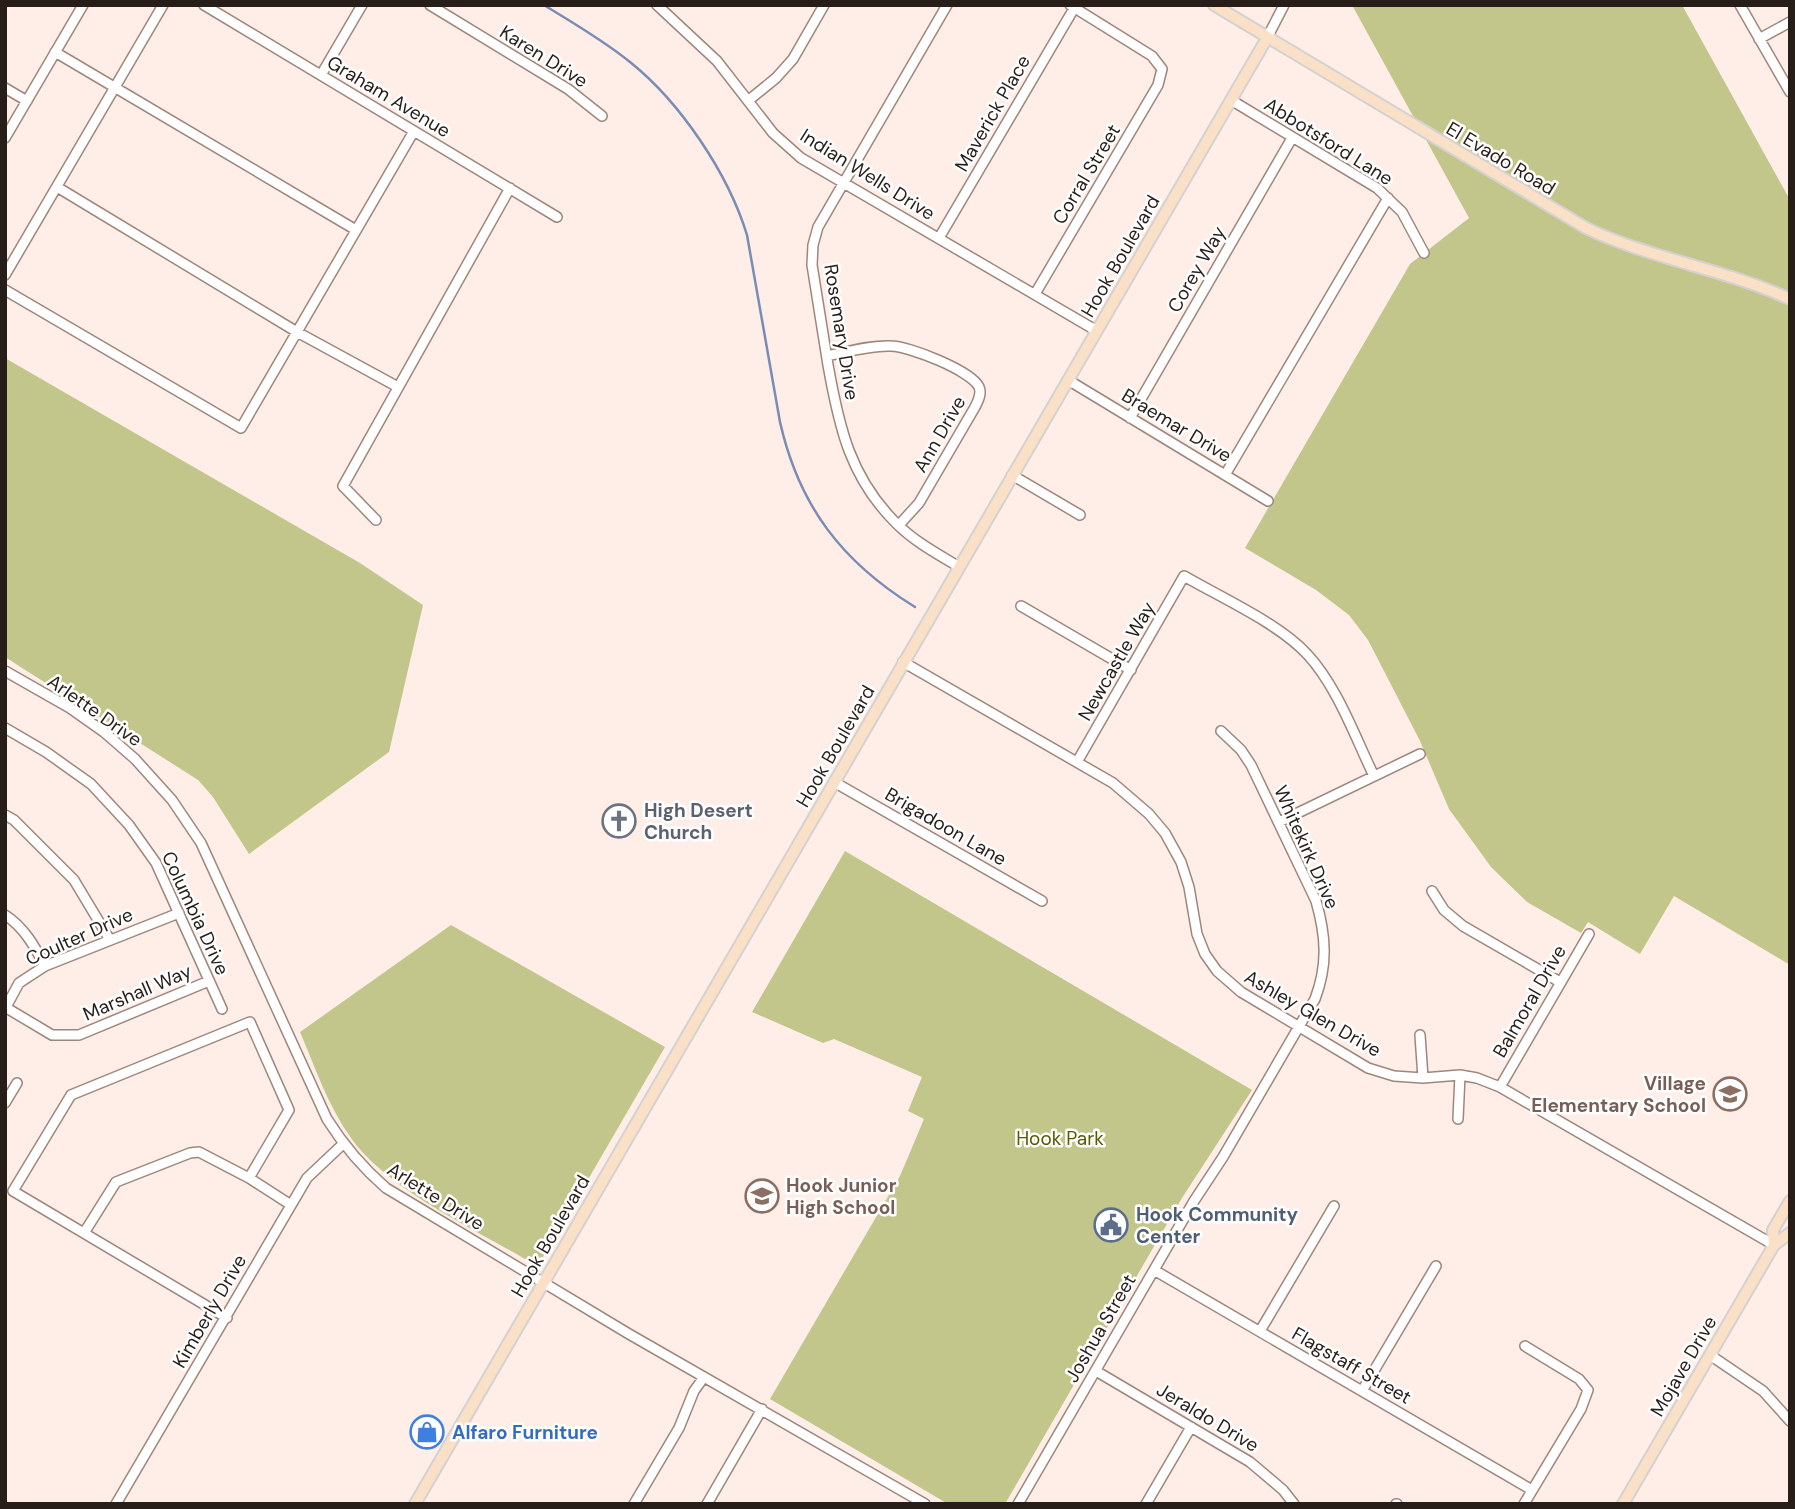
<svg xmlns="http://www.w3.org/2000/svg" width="1795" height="1509" font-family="'DM Sans',sans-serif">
	<rect width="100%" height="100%" fill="#feeee7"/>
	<path fill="#c2c68a" d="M1352,5H1682L1790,200V965L1674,896L1640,954L1588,922L1581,933L1527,902L1491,867L1449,809L1420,741L1368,640L1349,615L1316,590L1245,548L1410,264L1469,218Z
		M5,358L360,563L423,605L389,752L249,854L213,797L198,780L5,657Z
		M845,851L1252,1090L1182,1198L1005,1504H948L770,1399L900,1176L924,1119L908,1111L922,1077L834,1039L823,1043L752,1012Z
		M451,925L665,1047L543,1257L525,1259C472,1228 386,1188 351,1138C328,1106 315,1067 300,1032Z"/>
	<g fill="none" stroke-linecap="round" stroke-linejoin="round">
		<path stroke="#7a8cb4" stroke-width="2.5" d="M544,5C573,23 603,40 630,62C680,102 728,173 747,235L780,422C799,506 842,562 915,607"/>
		<defs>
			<path id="minor" d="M204,5L557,217
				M430,5L568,89L602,116
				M657,5L717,61L773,133L801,158L1097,331
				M947,5L818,227L813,245L812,265C817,298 823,332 828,365C839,427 850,478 897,524C915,542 938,554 959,567
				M1740,5L1790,92
				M1267,38L1284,5
				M1759,39L1790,22
				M55,52L356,230
				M321,75L362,5
				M5,88L27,101
				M749,100L776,78L793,59L824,5
				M1231,100L1377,188L1402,212L1424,253
				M5,138L83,5
				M57,187L297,332L398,387
				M939,238L1076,5
				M5,275L163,5
				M5,290L241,428L414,131
				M1035,294L1158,85L1162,69L1152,56L1070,5
				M827,356C847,352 871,345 891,346C909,346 972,371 979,387C982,394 978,401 975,407L919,503L899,525
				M1068,380L1268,501
				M1130,418L1292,138
				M1012,475L1080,515
				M1225,475L1388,198
				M376,520L343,486L510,188
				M1021,606L1131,670
				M903,662L1113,783L1149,814L1165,833L1181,862L1189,887L1197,934L1205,954L1217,971L1241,992L1368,1068L1394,1076L1423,1078L1460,1075L1477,1078L1500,1087L1774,1245
				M5,671L70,708L104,732L135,759L172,800L201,843L327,1119C344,1146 362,1167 386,1188L629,1334L925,1504
				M5,728L46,752L91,784L129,825L156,863L222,1009
				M1077,762L1184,576C1222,598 1278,623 1307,654C1337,686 1355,737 1374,776
				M834,782L1042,901
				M5,815L14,820L74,880L110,940
				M1279,822L1420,754
				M1432,891L1444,910L1463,926L1560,982
				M5,915C24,927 35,947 45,966
				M5,1007L52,1035H79L209,981
				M6,1007L19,983L45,966L179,913
				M1420,1035L1423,1078
				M1500,1087L1589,934
				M5,1103L17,1083
				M1458,1119L1460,1075
				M84,1233L116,1182L190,1153L199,1152L249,1178
				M1154,1270L1532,1490
				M227,1318L13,1191L71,1095L250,1022L289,1110L249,1178L291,1205
				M1260,1331L1334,1206
				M1710,1355L1763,1391L1790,1421
				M1096,1371L1250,1462L1283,1490L1294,1504
				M1362,1391L1436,1266
				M116,1504L307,1178L343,1144
				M634,1504L679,1428L694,1391L704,1377
				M707,1504L762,1409
				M1018,1504L1194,1201L1223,1157L1315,999C1328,965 1326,936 1316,901L1251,765L1241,750L1221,731
				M1146,1504L1191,1427
				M1396,1504H1397
				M1524,1504L1581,1409L1588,1390L1579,1379L1525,1346"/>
			<path id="major" d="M1214,5L1586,228C1651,259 1724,269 1790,299
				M1774,1245L1773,1230L1790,1201
				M415,1504L1267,38
				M1623,1504L1774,1245L1790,1233"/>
		</defs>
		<use href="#minor" stroke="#9f867c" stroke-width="12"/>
		<use href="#major" stroke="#d4d2d1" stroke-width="14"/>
		<use href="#minor" stroke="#fff" stroke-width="9"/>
		<use href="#major" stroke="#f9e0c7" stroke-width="10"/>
	</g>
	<defs>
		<symbol id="church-ring" viewBox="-11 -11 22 22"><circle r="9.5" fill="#fff" stroke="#6b7280" stroke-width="1.5"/><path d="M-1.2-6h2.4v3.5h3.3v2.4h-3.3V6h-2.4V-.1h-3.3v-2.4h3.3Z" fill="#6b7280"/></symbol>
		<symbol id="school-ring" viewBox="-11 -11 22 22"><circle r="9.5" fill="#fff" stroke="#8d6e63" stroke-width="1.5"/><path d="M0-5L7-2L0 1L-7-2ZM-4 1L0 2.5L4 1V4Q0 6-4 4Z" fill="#8d6e63"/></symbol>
		<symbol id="civic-ring" viewBox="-11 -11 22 22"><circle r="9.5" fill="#fff" stroke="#5c6f8a" stroke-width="1.5"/><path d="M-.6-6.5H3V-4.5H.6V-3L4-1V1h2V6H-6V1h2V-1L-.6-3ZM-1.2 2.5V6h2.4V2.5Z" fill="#5c6f8a"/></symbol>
		<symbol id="shop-ring" viewBox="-11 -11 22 22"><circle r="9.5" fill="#fff" stroke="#3f7fe0" stroke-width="1.5"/><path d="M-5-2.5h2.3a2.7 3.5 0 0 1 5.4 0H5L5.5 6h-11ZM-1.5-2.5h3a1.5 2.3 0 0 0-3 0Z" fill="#3f7fe0"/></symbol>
	</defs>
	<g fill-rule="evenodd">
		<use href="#church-ring" x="600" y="802" width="38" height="38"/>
		<use href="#school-ring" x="1711" y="1075" width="38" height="38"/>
		<use href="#school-ring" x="743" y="1177" width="38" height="38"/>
		<use href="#civic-ring" x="1092" y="1206" width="38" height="38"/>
		<use href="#shop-ring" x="408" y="1413" width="38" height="38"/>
	</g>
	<g text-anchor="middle" stroke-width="5" stroke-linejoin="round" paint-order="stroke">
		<g font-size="19" fill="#271d19" stroke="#fff">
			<text transform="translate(544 56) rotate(32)" y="7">Karen Drive</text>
			<text transform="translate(389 96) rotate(31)" y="7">Graham Avenue</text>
			<text transform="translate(992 113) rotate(-60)" y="7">Maverick Place</text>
			<text transform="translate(1329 141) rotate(32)" y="7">Abbotsford Lane</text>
			<text transform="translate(1501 158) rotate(31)" y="7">El Evado Road</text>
			<text transform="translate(868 174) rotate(32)" y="7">Indian Wells Drive</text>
			<text transform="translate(1086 174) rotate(-59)" y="7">Corral Street</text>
			<text transform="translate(1120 256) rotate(-60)" y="7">Hook Boulevard</text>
			<text transform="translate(1196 269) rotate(-60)" y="7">Corey Way</text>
			<text transform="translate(842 332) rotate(81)" y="7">Rosemary Drive</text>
			<text transform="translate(1177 425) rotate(31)" y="7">Braemar Drive</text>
			<text transform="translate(939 434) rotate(-60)" y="7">Ann Drive</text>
			<text transform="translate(1116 661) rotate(-60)" y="7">Newcastle Way</text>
			<text transform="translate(95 710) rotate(35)" y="7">Arlette Drive</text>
			<text transform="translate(835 746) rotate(-60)" y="7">Hook Boulevard</text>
			<text transform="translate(946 826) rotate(30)" y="7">Brigadoon Lane</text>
			<text transform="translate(1307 847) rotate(66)" y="7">Whitekirk Drive</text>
			<text transform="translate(196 913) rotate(65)" y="7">Columbia Drive</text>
			<text transform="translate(79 936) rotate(-24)" y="7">Coulter Drive</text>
			<text transform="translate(137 992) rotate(-23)" y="7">Marshall Way</text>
			<text transform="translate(1529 1001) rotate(-60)" y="7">Balmoral Drive</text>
			<text transform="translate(1313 1013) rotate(30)" y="7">Ashley Glen Drive</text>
			<text transform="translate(436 1196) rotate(32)" y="7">Arlette Drive</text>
			<text transform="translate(550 1236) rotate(-60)" y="7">Hook Boulevard</text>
			<text transform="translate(209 1311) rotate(-60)" y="7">Kimberly Drive</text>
			<text transform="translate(1100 1328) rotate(-60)" y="7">Joshua Street</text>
			<text transform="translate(1352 1365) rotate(30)" y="7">Flagstaff Street</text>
			<text transform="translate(1683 1366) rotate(-60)" y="7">Mojave Drive</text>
			<text transform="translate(1208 1417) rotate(31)" y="7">Jeraldo Drive</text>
		</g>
		<g font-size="19" font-weight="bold" fill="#5b616d" stroke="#fff" text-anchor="start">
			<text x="644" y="817">High Desert<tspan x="644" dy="22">Church</tspan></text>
		</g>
		<g font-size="19" font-weight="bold" fill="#785e54" stroke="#fff" text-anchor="end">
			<text x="1706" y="1090">Village<tspan x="1706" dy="22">Elementary School</tspan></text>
			<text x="786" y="1192" text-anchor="start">Hook Junior<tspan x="786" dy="22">High School</tspan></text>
		</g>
		<g font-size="19" fill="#575903" stroke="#fff">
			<text x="1060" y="1145">Hook Park</text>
		</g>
		<g font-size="19" font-weight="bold" fill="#4e5e75" stroke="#fff" text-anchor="start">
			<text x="1136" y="1221">Hook Community<tspan x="1136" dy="22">Center</tspan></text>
		</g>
		<g font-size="19" font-weight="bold" fill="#366cbe" stroke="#fff" text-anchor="start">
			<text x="452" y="1439">Alfaro Furniture</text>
		</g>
	</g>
	<rect width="1795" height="1509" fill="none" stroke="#271d19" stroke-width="14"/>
</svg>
